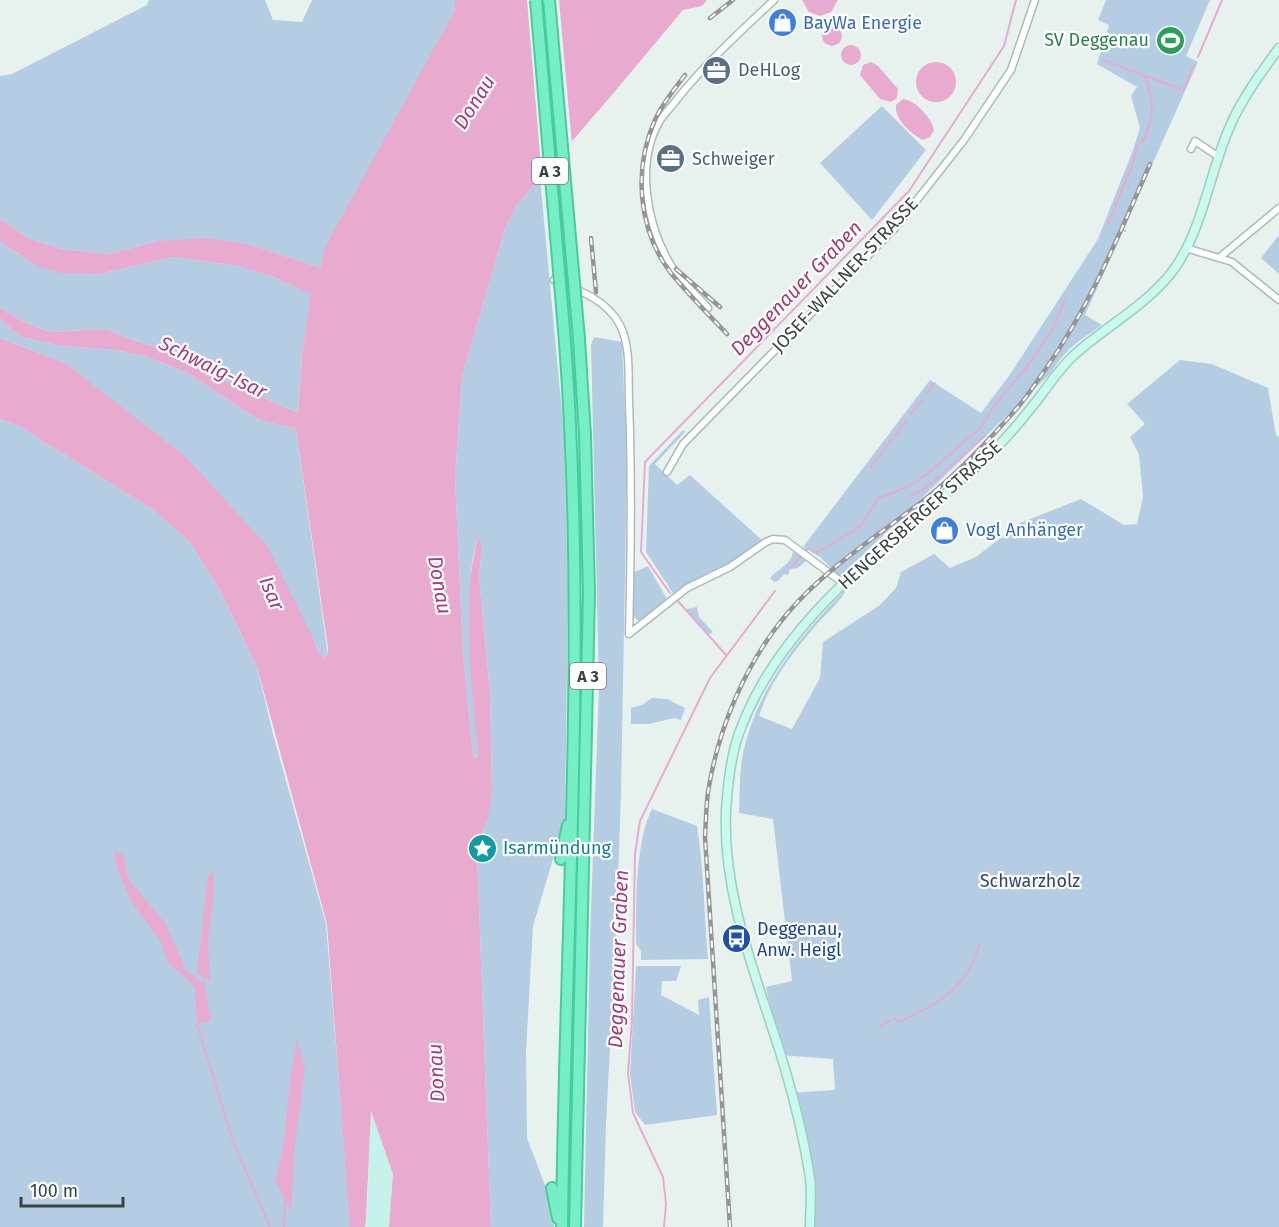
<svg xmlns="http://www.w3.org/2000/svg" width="1279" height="1227" font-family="'Fira Sans',sans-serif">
	<rect width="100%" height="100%" fill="#e7f2ef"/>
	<path fill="#b4cde2" d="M149,0H265L273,20L302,22L312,0H455V10L321,268L248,244L158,241L110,254L60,249L28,238L0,219V76L12,74L147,5Z
		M1106,0H1210L1186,56L1198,62L1085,315L1102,325C1080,340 1065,349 1051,373L840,577L820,557L803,547L930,380L981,413L1009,376L1098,239L1133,150L1140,128L1131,96L1137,87L1097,64L1109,25L1098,20Z
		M882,106L926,150L872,220L820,163Z
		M540,178L564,434L568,592L565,819L533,926L526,1051L527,1138L554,1209V1227H491L477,852L478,845L484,831L492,789L490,692L479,577L482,547L479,536C467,568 470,603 472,637C473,677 475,717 478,757L475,758L473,754L463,654L455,478L462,376L505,229L516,206Z
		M1279,235V274L1261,258Z
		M0,242L18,254L99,274L173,257L233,265L272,276L312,294L302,356L298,413L198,369L173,351L138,342L105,329L50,332L24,322L0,308Z
		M0,319L21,337L61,346L116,350L147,357L186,372L259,420L296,429L328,655L324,657L318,652L314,640L65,363L0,338Z
		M594,337L622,342L627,464L621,792L617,911L606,1124L603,1227H584L590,938L599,687L591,345Z
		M1180,360L1212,364L1268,388L1276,435L1279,437V1227H810V1179L791,1093L835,1090L833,1059L780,1055L766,987L792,981L773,819L739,813C740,793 739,769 744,749C759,685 802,634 847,588C841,601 828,612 818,623C794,651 770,681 759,716L792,729L820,678L823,642L880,605L896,588L901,572L934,554L950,568L976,557L1020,523L1081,499L1124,525L1137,524L1143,497L1139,454L1130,437L1145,424L1127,404Z
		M0,419L17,425L152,509L190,542L221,592L257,667L273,734L326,924L351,1227H0Z
		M683,430L685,432L655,464L677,485L690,475L764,542L743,557L673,593L646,552L649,466Z
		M794,551H797L807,560L798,568L790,569L788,575L784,574L778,581L774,582L770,578C776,571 784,567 789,561C792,558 792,554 794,551Z
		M648,566L667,599L655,611L639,621L632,616L633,573Z
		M697,607L699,617L713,632L708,635L687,611V609Z
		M652,698L667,699L685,708L681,720L674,718L649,724H631V708L642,705Z
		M652,809L697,826C704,870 704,914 708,959L641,960V951L636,944C636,907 635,841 652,809Z
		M636,966H681L676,981H662L661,995L699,1015L698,1000L709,997L717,1115L645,1125L635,1112L630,1074Z"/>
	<path fill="#c7f2e9" d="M371,1109L393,1174L389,1227H365L367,1216Z"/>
	<path fill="#e8aacf" d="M455,0H707L702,6L683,10L611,96L516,206L505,229L462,376L455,478L463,654L473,754L475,758L478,757C473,688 459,600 479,535L482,547L479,577L490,692L492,789L489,813L477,852L491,1227H389L393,1174L371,1111L366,1219L365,1227H350L327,924L257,667L221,592L190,542L152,509L17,425L0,419V338L65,363L185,456L268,547L314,640L318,652L324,657L328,655V648L296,429L259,420L186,372L147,357L116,350L61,346L21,337L0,319V308L24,322L50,332L105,329L138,342L173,351L198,369L298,413L302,356L311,294L272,276L233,265L173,257L99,274L61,273L39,267L0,242V219L28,238L60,249L110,254L158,241L204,238L248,244L321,268L324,249L455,10Z
		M802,0H838L831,12L820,16L809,12Z
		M822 36a10 10 0 1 1 20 0a10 10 0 1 1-20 0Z
		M841 55a10 10 0 1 1 20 0a10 10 0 1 1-20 0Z
		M916 82a20 20 0 1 1 40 0a20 20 0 1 1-40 0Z
		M871,62L878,66L898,89L897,98L891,102L880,99L860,75L863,65Z
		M903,99C915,100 932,118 934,130L930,137L923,140C911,134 894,119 896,105Z
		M114,851L123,855L129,880L166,924L186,970L204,984L211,1021L197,1024L195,988L185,977L168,963L160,940L132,903L118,871Z
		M214,870L213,901L208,941L210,980L197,974L208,876Z
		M297,1038L305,1070L295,1144L291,1211L275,1181L284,1144L290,1081Z"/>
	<path fill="#e7f2ef" d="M527,0H559L572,145L542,179Z"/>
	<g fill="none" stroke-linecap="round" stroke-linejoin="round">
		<path stroke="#e8aacf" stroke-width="2" d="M1198,57L1222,0
			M1103,60L1180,89
			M1183,91L1194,65
			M1144,141C1154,114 1155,104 1145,77
			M1108,224L1132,166L1138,144L1145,138
			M1124,230L1125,231
			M1045,360L1047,361
			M927,393L935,383
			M911,414L922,400
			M870,468L906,421
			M910,496L926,488L985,436
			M791,568L808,548L815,552L820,551L853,531L862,524L879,498L909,486L926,475L980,428L996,403L1026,368L1054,327L1065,299
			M670,593L641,552L645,462L909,191L1004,46L1016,0
			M677,600L726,655
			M204,984L205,978
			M894,1018L899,1022C937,1003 967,990 979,945
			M197,1024L233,1141L270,1227
			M879,1027L890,1020
			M284,1227L285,1201
			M664,1227L666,1204L663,1177L633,1113L628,1073L632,1020L635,854L640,821L710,678L775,591"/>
		<defs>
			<path id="street" d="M1191,149L1195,141L1219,157
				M1186,248L1232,262L1279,300
				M1220,257L1279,208
				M554,280C579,290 607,300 620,325C631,347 628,377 629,401C632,479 631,556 629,634
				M708,308C697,295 681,282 672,267C647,227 634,162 661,119C666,112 673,105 678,98C707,62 741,31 774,0
				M667,472L683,444L895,228L964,140L1011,70L1035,0
				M629,634L687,588L730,567L766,542L773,539L785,540L843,583"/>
			<path id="secondary" d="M810,1227C810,1211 812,1194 810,1178C804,1139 794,1099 783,1062C758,980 722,897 726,810C728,783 731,753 741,728C787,607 904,537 993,451C1010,435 1024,417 1039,398C1050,383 1061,367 1074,355C1106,326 1149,304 1175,268C1203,227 1209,176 1228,131C1240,101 1260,74 1279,48"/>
			<path id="highway" d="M561,859L568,825
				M552,1188L558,1218
				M562,1227C565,932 587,636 565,342
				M575,1227L589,593L585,435L579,339"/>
		</defs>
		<use href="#street" stroke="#abbcb6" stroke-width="9"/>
		<use href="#secondary" stroke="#9bcdc0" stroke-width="11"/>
		<use href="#highway" stroke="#47cc9b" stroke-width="14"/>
		<use href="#street" stroke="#fff" stroke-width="6"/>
		<use href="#secondary" stroke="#caf9ed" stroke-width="8"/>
		<use href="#highway" stroke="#76eec6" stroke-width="10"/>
		<defs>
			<path id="rail" d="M710,18L733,0
				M685,75C674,90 662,104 655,120C633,169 638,231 671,273C688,294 708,314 727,334
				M591,238L596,292
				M676,269L720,307
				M730,1227L705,837C706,822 706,807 708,792C718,729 745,664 786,615C825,568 881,534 929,496C961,470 991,438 1018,407C1028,396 1036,382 1045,370C1090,306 1119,235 1150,164"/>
		</defs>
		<use href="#rail" stroke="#959595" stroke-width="4.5"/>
		<use href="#rail" stroke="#fff" stroke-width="2" stroke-dasharray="7" stroke-linecap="butt"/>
		<defs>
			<path id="highway-bridge" d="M536,0L565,342
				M549,0L579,339"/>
		</defs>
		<use href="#highway-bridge" stroke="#47cc9b" stroke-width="14" stroke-linecap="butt"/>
		<use href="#highway-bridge" stroke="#76eec6" stroke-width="10"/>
	</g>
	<defs>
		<symbol id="shop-disc" viewBox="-11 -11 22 22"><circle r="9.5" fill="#3f7fe0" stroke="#fff"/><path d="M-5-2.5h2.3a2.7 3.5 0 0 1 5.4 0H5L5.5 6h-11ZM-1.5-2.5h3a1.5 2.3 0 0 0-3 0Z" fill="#fff"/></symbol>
		<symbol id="stadium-disc" viewBox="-11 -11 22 22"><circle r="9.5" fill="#2e9e5b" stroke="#fff"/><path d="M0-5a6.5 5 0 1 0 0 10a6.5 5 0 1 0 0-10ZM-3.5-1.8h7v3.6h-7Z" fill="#fff"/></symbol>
		<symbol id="office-disc" viewBox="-11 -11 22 22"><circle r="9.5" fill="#5c6f8a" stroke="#fff"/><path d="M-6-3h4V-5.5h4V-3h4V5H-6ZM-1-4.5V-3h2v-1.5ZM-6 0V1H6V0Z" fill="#fff"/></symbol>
		<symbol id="sight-disc" viewBox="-11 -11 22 22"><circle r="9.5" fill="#0f9aa8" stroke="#fff"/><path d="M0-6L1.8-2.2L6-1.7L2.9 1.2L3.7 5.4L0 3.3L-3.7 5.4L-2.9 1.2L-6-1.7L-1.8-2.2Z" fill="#fff"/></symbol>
		<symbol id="bus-disc" viewBox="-11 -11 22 22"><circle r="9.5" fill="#1a4fb4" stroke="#fff"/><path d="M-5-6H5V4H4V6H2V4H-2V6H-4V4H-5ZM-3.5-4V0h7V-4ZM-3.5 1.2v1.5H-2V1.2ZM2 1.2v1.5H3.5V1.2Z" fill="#fff"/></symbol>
	</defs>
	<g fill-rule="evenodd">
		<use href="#shop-disc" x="766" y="6" width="33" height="33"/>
		<use href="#stadium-disc" x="1154" y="24" width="33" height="33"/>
		<use href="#office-disc" x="700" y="54" width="33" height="33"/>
		<use href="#office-disc" x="654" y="142" width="33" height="33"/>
		<use href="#shop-disc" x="928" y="514" width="33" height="33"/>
		<use href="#sight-disc" x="466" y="832" width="33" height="33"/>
		<use href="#bus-disc" x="720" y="922" width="33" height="33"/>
	</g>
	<g text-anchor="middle" stroke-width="4.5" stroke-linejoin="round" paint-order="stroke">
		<g fill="#fff" stroke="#737c79" stroke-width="1.5">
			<rect x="532" y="158" width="36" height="26" rx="4.5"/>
			<rect x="570" y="663" width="36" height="26" rx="4.5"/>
		</g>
		<g font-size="16" font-weight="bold" fill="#37443f">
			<text x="550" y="177">A 3</text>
			<text x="588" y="682">A 3</text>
		</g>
		<g font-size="18" fill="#366cbe" stroke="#fff" text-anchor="start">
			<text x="803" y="29">BayWa Energie</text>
			<text x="966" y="536">Vogl Anhänger</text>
		</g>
		<g font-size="18" fill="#27864d" stroke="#fff" text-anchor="end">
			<text x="1149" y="46">SV Deggenau</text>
		</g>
		<g font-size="18" fill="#4e5e75" stroke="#fff" text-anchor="start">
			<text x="738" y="76">DeHLog</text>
			<text x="692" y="165">Schweiger</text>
		</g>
		<g font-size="18" fill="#37443f" stroke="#fff">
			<text transform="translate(845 275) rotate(-47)" y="6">JOSEF-WALLNER-STRASSE</text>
			<text transform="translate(920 515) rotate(-42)" y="6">HENGERSBERGER STRASSE</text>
		</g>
		<g font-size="18" fill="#0d838f" stroke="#fff" text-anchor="start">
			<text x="503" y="854">Isarmündung</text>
		</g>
		<g font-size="18" fill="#304870" stroke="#fff">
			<text x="1030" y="887">Schwarzholz</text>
		</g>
		<g font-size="18" fill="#164399" stroke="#fff" text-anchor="start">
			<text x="757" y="935">Deggenau,<tspan x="757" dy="21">Anw. Heigl</tspan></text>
		</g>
		<g font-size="20" font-style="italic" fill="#a43c78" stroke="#fff">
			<text transform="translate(474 102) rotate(-58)" y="7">Donau</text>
			<text transform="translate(796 288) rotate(-46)" y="7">Deggenauer Graben</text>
			<text transform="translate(213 367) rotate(26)" y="7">Schwaig-Isar</text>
			<text transform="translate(440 585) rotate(80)" y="7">Donau</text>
			<text transform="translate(272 593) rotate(67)" y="7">Isar</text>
			<text transform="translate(618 959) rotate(-88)" y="7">Deggenauer Graben</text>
			<text transform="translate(436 1073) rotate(-93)" y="7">Donau</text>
		</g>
	</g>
	<path d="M21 1197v9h102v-9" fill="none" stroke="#37443f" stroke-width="3"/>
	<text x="30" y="1197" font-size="18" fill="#37443f" stroke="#ffffff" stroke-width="4.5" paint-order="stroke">100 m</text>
</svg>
